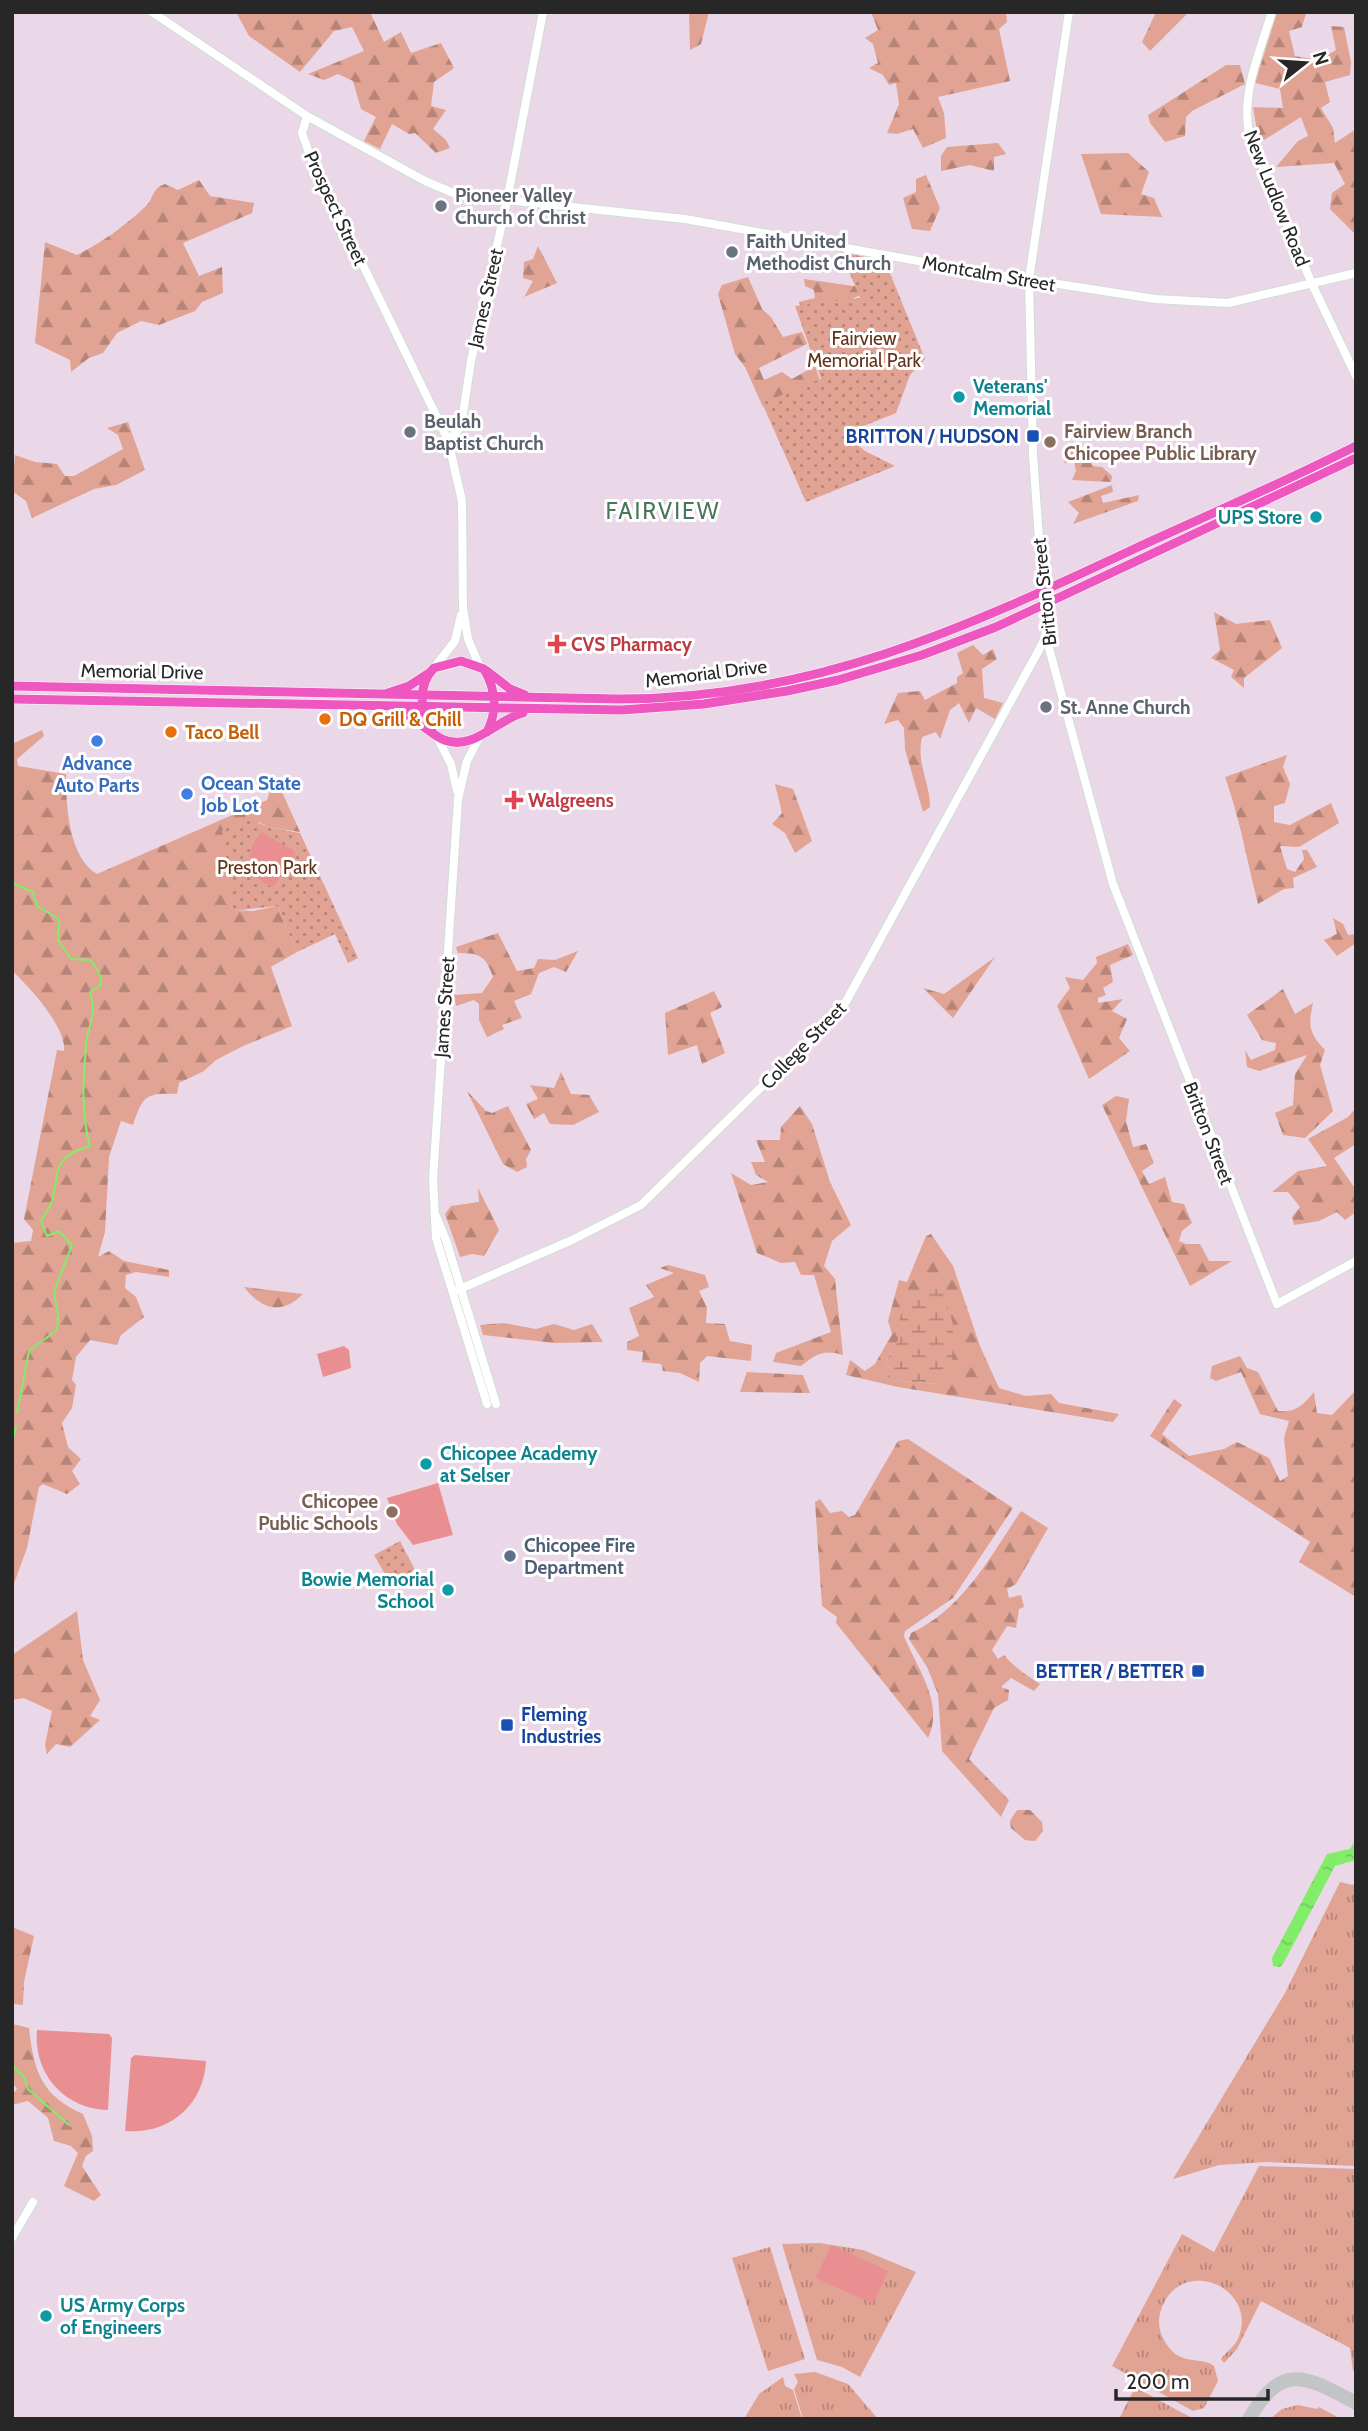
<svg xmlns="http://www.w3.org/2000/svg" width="1368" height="2431" font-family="Cabin,sans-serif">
	<defs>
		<pattern id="grass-tufts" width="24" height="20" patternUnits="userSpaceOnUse" patternTransform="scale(1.75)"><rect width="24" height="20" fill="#e1a393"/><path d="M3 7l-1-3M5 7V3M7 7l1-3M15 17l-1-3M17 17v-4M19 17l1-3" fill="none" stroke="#b68578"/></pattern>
		<pattern id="forest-firs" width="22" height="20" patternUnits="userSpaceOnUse" patternTransform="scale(1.75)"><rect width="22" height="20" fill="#e1a393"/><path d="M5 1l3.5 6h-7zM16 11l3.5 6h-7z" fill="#b68578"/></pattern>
		<pattern id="wetland-marsh" width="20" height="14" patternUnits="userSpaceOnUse" patternTransform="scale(1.75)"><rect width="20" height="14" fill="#e1a393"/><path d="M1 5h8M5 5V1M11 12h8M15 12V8" fill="none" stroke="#b68578"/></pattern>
		<pattern id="park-dots" width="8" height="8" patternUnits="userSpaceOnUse" patternTransform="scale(1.75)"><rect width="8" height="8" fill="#e1a393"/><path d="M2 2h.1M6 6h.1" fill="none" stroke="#b68578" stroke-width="1.8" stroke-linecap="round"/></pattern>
		<pattern id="water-ripples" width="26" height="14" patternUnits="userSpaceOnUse" patternTransform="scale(1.75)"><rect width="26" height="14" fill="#82ed69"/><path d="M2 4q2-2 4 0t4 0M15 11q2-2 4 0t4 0" fill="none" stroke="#70cb5b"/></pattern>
	</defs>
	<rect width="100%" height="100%" fill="#ead8e8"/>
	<path fill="url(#grass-tufts)" d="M1356,1880V2166L1267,2162L1219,2165L1173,2179L1285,1993L1340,1882L1353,1885Z
		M1259,2166L1356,2169V2373L1353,2371L1350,2348L1261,2301L1237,2349L1224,2363L1221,2359C1226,2352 1234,2347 1238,2339C1260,2287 1180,2254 1161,2310C1156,2325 1161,2339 1171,2350C1185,2365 1203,2357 1214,2366L1218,2381L1204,2408L1193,2411L1112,2366L1182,2234L1214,2252Z
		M820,2243L863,2250L916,2272L860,2377L842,2367L817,2360L782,2244Z
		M770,2247L805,2359L768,2371L732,2258Z
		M815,2372L848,2384L878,2419H803L794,2389L798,2382L794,2374Z
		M783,2377L785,2386L793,2390L802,2419H744L759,2394Z
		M1138,2389L1192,2418V2419H1119L1132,2393Z
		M1298,2405L1317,2409L1319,2407L1341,2419H1270L1282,2409Z"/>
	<path fill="url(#forest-firs)" fill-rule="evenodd" d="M236,12H370L384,42L401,32L411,53L441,43L454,68L434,82L431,106L446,110L433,129L446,140L450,148L436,153L415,133L409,134L392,124L380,149L364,141L376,117L361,109L353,81L338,74L324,80L308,74L364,51L352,27L334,31L300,72L249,36Z
		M689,12H709L701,44L690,50Z
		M871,12H1006L1007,22L999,29L1010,81L938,97L944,113L946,138L923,148L913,129L897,134L887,133L899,104L896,83L889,85L883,75L869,68L878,63L873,44L865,38L878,30Z
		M1156,12H1189L1150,51L1142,42Z
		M1277,12L1306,13L1302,27L1289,31L1295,56L1319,60L1336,50L1331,26L1344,27L1351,62L1350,75L1325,82L1330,102L1321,108L1333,128L1335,143L1356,129V235L1330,209L1332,193L1345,184L1334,163L1276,167L1298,141L1308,136L1301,117L1259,143L1253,107L1283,108L1280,89L1255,83Z
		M1226,65H1240L1245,84L1192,111L1186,117L1185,136L1165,142L1150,123L1148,115Z
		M998,143L1006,154L994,157V171L970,165L941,171V156L947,147Z
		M1128,153L1149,172L1141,194L1154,198L1162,217L1101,214L1081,154Z
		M926,175L940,208L930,231L912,229L903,198L916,192V179Z
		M199,180L210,196L254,203L252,213L183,243L199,276L222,267L223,293L202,302L195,311L159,325L141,321L117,333L103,353L89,358L71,372L70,360L35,343L45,242L77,255C101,243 125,226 145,207C154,199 151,189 165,184L178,190Z
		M538,246L557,283L524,297L533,281L523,278L524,262L533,259Z
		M748,277L762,309L771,317L783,337L802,332L807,344L759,368L764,380L782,372L792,379L815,366L821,383L763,407L745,367L735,354L718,294L722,285Z
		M804,279L860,287V295L839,306L802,310L799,302L815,298L814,290L805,286Z
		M128,422L145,470L116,485L94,489L32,518L26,501L12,491L15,455L35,462L57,464L65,476H74L123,449L118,435L107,428Z
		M1070,448L1085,453L1093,466L1102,467L1112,476L1111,482L1072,480L1076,471L1074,460L1064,463Z
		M1112,485L1113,492L1101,496L1103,503L1139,495L1138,501L1073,524L1079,513L1068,502Z
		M1214,612L1236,624L1270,620L1282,648L1244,678V688L1231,677L1234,670L1211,658L1220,650Z
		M973,645L983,655L993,649L997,659L982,669L984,698L1003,703L995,719L976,708L969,723L959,703L950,710L940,739L936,732L922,737C916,764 930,781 930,807L923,812L905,749L904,728L898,720L884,724L898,693L920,691L925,700L957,683V677L963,673L957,653Z
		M42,730L44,736L17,759L18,766L66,774C66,804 68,857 97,874L267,800L273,782L277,781L300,832L268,827L259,822L223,831L232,910L253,911L277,906L297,952L271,967L292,1026L243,1046L216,1060L204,1071L179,1083L177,1094C146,1093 143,1095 133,1125L121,1121L109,1157L105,1232L98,1257L109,1251L124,1261L169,1270V1277L136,1272L126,1275L125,1288L136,1297L144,1317L121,1335L117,1345L90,1340L76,1357L72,1380L76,1385L72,1408L62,1423L68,1447L81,1459L72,1471L80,1484L67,1494L43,1484L39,1487L27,1548L12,1589V1243L31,1241L33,1230L24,1219L57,1050L64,1051C67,1028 29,986 12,971V744Z
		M1287,755L1283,767L1290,784L1285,803L1274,806V822L1290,825L1331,803L1339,823L1299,847L1280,846L1287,869L1295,872L1304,859L1302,850H1307L1317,867L1293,878L1294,888L1284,889L1258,904C1247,861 1240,819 1225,777Z
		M775,784L793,789L812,841L795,853L785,833L772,824L782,813Z
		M1333,918L1343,924L1348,935L1356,934V943L1337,956L1324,940L1337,934Z
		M498,933L517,971L534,968L538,959L555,960L578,951L566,972L554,967L539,973L531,994L514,1001L522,1018L502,1025L504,1029L487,1037L479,1020V1004L474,1000L456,1006L454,995L482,993L493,977C486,956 480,953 458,953L456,947Z
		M1128,944L1133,955L1110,965L1113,982L1103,988L1106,995L1098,998V1003L1123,999L1112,1011L1127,1019L1119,1038L1130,1051L1089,1079L1057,1006L1070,988L1065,977L1083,980L1097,963L1096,957Z
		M995,957L953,1018L923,988L944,994Z
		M1283,989L1295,1014L1313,1003C1308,1026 1309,1033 1325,1050L1320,1065L1333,1111L1305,1138L1283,1135L1275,1113L1293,1105L1295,1074L1307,1055L1259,1071L1247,1067L1245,1050L1251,1060L1275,1050L1276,1043L1262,1040L1247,1015Z
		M714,991L722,1007L710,1013L725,1053L702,1064L697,1045L668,1055L665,1013Z
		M561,1072L571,1094L589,1095L599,1112L573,1125L550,1124L544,1113L534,1119L526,1104L538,1099L530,1085L554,1088Z
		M467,1091L486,1111L492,1113L508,1106L531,1150L526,1159L527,1167L517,1172L503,1164Z
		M1116,1096L1129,1099L1126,1121L1133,1147L1146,1144L1154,1163L1142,1171L1149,1184L1165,1177L1172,1202L1184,1204L1192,1223L1182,1231L1179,1241L1186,1244H1200L1209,1261H1232L1190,1286L1102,1105Z
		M800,1106L812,1124L830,1182L851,1225L832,1241L824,1266L835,1279L843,1355C824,1349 816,1354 801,1366L773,1362L776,1353L831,1332L814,1275H801L795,1262L781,1263L757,1253L731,1173L751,1185L768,1182L756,1175L751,1162H765L756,1140H780L781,1127Z
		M1356,1108V1144L1334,1158L1356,1190V1212L1345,1220L1337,1212L1319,1221L1294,1225L1292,1217L1300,1207L1288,1192H1272L1298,1171L1327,1166L1308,1139L1348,1117Z
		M478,1188L499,1230L484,1256L472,1254L460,1257L445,1214L451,1206L479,1202Z
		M931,1234L953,1266L980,1346L999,1388L1026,1396L1051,1394L1059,1403L1119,1414L1113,1422L898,1387L846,1375L850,1360L865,1371L875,1364L892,1334L888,1321L899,1280L907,1282L926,1236ZM900,1337L937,1384L892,1380L886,1361Z
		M668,1265L705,1275L709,1287L699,1291L707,1308L706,1323L725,1324L730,1341L752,1345L751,1361L707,1356L700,1363L699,1382L680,1373L663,1371L661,1364L642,1362L643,1352L627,1350V1342L639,1336L629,1308L654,1297L646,1285L674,1273L660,1268Z
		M244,1287L303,1294C281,1316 261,1309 244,1287Z
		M504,1323L536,1329L554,1324L574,1330L592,1324L603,1342L554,1343L483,1335L480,1325Z
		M1240,1356L1247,1368L1258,1372L1278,1411C1296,1413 1303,1405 1314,1392L1317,1413L1332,1415L1356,1390V1597L1299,1562L1310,1542L1150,1436L1174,1399L1182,1405L1162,1434L1189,1456L1224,1449L1237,1442L1269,1458L1280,1481L1288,1476L1284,1438L1289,1421L1260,1414L1241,1372L1216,1381L1210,1378L1212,1366Z
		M747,1372L803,1375L810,1393L740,1392Z
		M908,1439L1013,1508L953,1598L905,1631L904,1636C916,1667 945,1703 928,1738L836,1623L837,1617L822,1606L815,1502L820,1499L830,1513L842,1511L849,1517L855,1515L898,1441Z
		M1021,1511L1048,1528L1016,1584L1007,1589L1009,1598L1021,1595L1024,1607L1019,1609L1016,1628L1007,1626L992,1650L998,1659L1004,1655C1014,1667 1026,1675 1040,1684L1034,1691L1011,1678L1001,1687L1009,1690L1008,1700L994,1708L969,1759L1009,1800L1001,1817L942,1751L938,1694L927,1667L909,1639L911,1633C963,1609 990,1557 1021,1511Z
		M77,1611L83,1660L100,1700L90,1716L100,1720L70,1747L56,1744L47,1754L45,1745L52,1711L24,1698L12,1700V1655Z
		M1017,1810H1030L1042,1822L1043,1831L1035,1841L1025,1840L1011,1828L1010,1821Z
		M12,1927L34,1936L24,1982L23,2005L14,2004L13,2024L29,2028C34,2072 41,2095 83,2114L92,2136L93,2151L86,2156L82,2166L101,2195L94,2201L64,2186L78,2153L71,2146L54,2141L48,2118L28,2101L12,2105V2095L17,2089L12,2082Z"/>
	<path fill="url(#wetland-marsh)" d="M942,1288L953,1324L952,1371L937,1384L891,1380L886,1361L900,1337C893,1307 917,1293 942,1288Z"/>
	<path fill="url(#park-dots)" d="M841,252L885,261L925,359L910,375L896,413L844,434L865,451L895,466L806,502L762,403L821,379L795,306L860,298Z
		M250,819L268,827L300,833L358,958L348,963L335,934L297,952L277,906L232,911L222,830Z
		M400,1541L415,1570L390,1583L374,1555Z"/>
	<path fill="#e98f91" d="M262,832L294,851L295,855L273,887C248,879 242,850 262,832Z
		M344,1346L349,1350L351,1368L323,1377L317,1354Z
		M438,1483L453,1535L413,1545L397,1524L387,1498Z
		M37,2030L109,2034L112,2038L108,2110C64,2109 33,2073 37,2030Z
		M135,2055L206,2061C204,2105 169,2135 125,2131L131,2058Z
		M831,2245L888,2271L873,2304L816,2278Z"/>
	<path fill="url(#water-ripples)" d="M1356,1840V1860L1335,1866L1283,1964L1280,1967L1273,1966L1272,1958L1327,1854L1350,1849Z"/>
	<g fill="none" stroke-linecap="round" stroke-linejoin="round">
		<path stroke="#82ed69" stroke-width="2" d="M12,883L33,892L37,906L59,919L58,940L71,959L91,960L101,977L100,986L90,992C98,1018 87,1024 86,1046C83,1081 81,1113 90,1146C51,1157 60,1171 52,1201C50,1208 44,1215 41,1221L47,1236L59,1231L72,1245L54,1292L58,1314L57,1330L29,1351L17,1413
			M12,1443L16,1426
			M12,2065L24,2077L28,2089L69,2125"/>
		<path stroke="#c2c4c6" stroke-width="14" d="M1249,2419C1283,2360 1307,2377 1356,2403"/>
		<defs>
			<path id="secondary" d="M152,12L307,116L425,181L458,195L685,219L974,271L1155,299L1228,303L1356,273
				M1069,12L1029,279L1033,455L1046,637L1113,884L1277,1304L1356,1261
				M1272,12C1260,51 1241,93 1249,134L1312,284L1356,376
				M307,116L302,133L310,156L448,440L462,501L463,608L468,639L480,667
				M448,440L461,427L471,361L507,201L543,12
				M434,668L455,641L461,615
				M436,735L451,764L457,791
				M480,736L467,761L458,799L433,1179L436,1238L487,1404
				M436,1216L446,1240L496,1404
				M453,1292L572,1240L641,1205L843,1007L1046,637
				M12,2238L33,2202"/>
			<path id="primary" d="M487,671L510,689L525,695
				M12,686L618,699C812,699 963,629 1134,549C1208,515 1283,483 1356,446
				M388,693L409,686L429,673
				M12,699L622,710L704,704L787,691L838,680L922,655L996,627L1356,458
				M396,710C414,715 425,731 442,739C472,753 496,720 523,713
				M433,733C420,714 417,685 434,668L461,661L484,669C496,690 498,710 487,732"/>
		</defs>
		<use href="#secondary" stroke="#cde0d4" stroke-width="10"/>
		<use href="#primary" stroke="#fff" stroke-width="10"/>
		<use href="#secondary" stroke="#fff" stroke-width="8"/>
		<use href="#primary" stroke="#ef57c0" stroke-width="9"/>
	</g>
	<g fill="#6b7280" stroke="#fff" stroke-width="2.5">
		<circle cx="441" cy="206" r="7"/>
		<circle cx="732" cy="252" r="7"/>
		<circle cx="410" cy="432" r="7"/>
		<circle cx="1046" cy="707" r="7"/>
	</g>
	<g fill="#0f9aa8" stroke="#fff" stroke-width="2.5">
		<circle cx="959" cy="397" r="7"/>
		<circle cx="1316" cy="517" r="7"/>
		<circle cx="426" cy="1464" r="7"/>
		<circle cx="448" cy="1590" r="7"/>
		<circle cx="46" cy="2316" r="7"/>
	</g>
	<g fill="#1a4fb4" stroke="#fff" stroke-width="2.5">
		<rect x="1026" y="429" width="14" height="14" rx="3.5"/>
		<rect x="1191" y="1664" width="14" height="14" rx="3.5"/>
		<rect x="500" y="1718" width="14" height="14" rx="3.5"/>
	</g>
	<g fill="#8d6e63" stroke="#fff" stroke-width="2.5">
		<circle cx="1050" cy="442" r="7"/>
		<circle cx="392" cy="1512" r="7"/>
	</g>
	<g fill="#e0444e" stroke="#fff" stroke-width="2.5">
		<path d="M553.5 633.5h7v7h7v7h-7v7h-7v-7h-7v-7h7z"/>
		<path d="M510.5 789.5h7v7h7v7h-7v7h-7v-7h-7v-7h7z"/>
	</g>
	<g fill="#e8710a" stroke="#fff" stroke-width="2.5">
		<circle cx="325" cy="719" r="7"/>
		<circle cx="171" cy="732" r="7"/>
	</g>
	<g fill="#3f7fe0" stroke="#fff" stroke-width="2.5">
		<circle cx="97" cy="741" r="7"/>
		<circle cx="187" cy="794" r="7"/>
	</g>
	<circle fill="#5c6f8a" stroke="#fff" stroke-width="2.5" cx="510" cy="1556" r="7"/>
	<g text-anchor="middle" stroke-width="6" stroke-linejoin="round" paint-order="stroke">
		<g font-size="19" font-weight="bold" fill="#5b616d" stroke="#fff" text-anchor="start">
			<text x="455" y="202">Pioneer Valley<tspan x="455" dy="22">Church of Christ</tspan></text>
			<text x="746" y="248">Faith United<tspan x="746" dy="22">Methodist Church</tspan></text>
			<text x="424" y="428">Beulah<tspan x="424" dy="22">Baptist Church</tspan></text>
			<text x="1060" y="714">St. Anne Church</text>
		</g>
		<g font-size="19" fill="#272727" stroke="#fff">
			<text transform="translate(1277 198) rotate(68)" y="7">New Ludlow Road</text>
			<text transform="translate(336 208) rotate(65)" y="7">Prospect Street</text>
			<text transform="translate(989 273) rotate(10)" y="7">Montcalm Street</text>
			<text transform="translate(485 298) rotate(-77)" y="7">James Street</text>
			<text transform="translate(1044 592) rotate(-96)" y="7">Britton Street</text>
			<text transform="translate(142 671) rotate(1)" y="7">Memorial Drive</text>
			<text transform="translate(706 673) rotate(-7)" y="7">Memorial Drive</text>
			<text transform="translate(444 1007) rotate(-86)" y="7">James Street</text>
			<text transform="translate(803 1045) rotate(-46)" y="7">College Street</text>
			<text transform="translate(1209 1133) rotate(69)" y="7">Britton Street</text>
		</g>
		<g font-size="19" fill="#623219" stroke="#fff">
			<text x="864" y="345">Fairview<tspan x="864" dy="22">Memorial Park</tspan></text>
			<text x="267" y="874">Preston Park</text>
		</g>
		<g font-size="19" font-weight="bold" fill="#0d838f" stroke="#fff" text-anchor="start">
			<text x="973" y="393">Veterans'<tspan x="973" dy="22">Memorial</tspan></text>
			<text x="1302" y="524" text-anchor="end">UPS Store</text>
			<text x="440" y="1460">Chicopee Academy<tspan x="440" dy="22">at Selser</tspan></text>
			<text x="434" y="1586" text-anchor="end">Bowie Memorial<tspan x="434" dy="22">School</tspan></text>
			<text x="60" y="2312">US Army Corps<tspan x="60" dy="22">of Engineers</tspan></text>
		</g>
		<g font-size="19" font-weight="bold" fill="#785e54" stroke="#fff" text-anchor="start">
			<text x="1064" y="438">Fairview Branch<tspan x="1064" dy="22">Chicopee Public Library</tspan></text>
			<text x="378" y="1508" text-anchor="end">Chicopee<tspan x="378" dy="22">Public Schools</tspan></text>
		</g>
		<g font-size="19" font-weight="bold" fill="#164399" stroke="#fff" text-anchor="end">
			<text x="1019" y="443">BRITTON / HUDSON</text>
			<text x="1184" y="1678">BETTER / BETTER</text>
			<text x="521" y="1721" text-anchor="start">Fleming<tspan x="521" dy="22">Industries</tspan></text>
		</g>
		<g font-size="19" font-weight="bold" fill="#be3a42" stroke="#fff" text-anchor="start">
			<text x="571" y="651">CVS Pharmacy</text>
			<text x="528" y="807">Walgreens</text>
		</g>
		<g font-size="19" font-weight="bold" fill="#c56008" stroke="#fff" text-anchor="start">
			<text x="339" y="726">DQ Grill &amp; Chill</text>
			<text x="185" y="739">Taco Bell</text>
		</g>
		<g font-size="19" font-weight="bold" fill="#366cbe" stroke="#fff">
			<text x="97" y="770">Advance<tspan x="97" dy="22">Auto Parts</tspan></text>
			<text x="201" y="790" text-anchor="start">Ocean State<tspan x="201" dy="22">Job Lot</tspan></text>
		</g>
		<g font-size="19" font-weight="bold" fill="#4e5e75" stroke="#fff" text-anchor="start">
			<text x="524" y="1552">Chicopee Fire<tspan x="524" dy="22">Department</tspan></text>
		</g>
		<g font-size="23" letter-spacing="2" fill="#487759" stroke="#fff">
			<text x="663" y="519">FAIRVIEW</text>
		</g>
	</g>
	<rect width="1368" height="2431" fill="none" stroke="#272727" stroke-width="28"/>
	<g transform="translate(1305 63) rotate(73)" stroke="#ffffff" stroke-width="5" paint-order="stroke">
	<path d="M0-5L12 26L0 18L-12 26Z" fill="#272727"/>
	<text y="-10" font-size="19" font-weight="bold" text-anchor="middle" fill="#272727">N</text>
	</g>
	<path d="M1116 2389v10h152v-10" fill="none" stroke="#272727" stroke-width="3.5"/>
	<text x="1126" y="2389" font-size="21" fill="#272727" stroke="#ffffff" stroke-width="5" paint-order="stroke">200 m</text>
</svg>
